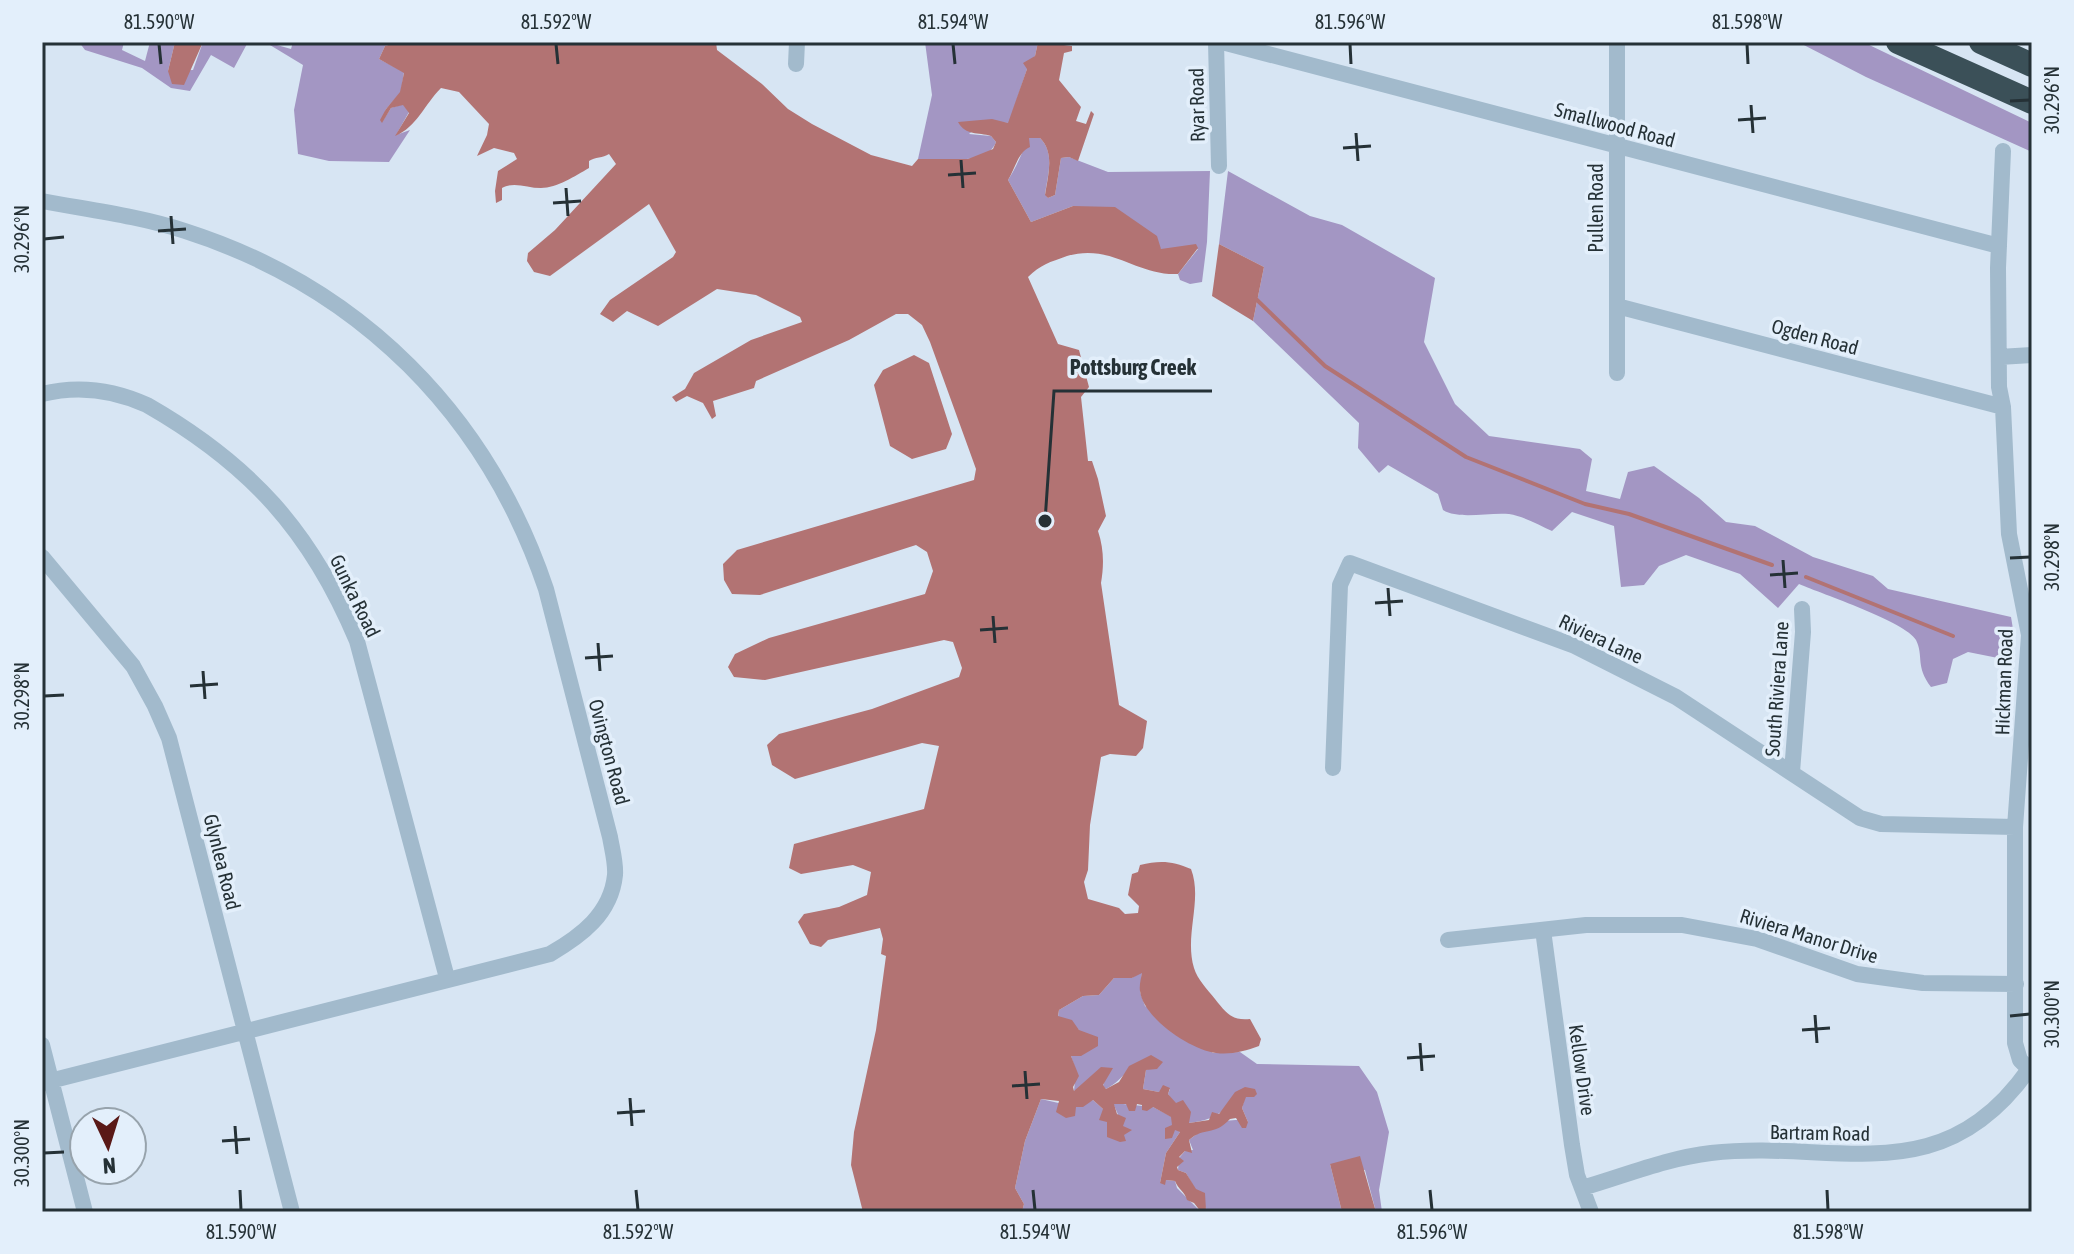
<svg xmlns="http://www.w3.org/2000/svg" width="2074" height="1254" font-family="'Asap Condensed',sans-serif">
	<rect width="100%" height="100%" fill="#d7e5f3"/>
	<path fill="#a396c3" d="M79,42H124L122,50L145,61L150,42H175L168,71L193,70L203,42H248L234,68L211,55L190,91L171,88L142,68L85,50Z
		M265,42H278L277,45L291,49L293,42H398L385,46L379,59L404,72L401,92L386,109L382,122L391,108L403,104L409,112L396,135L410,130L389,162L329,161L298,154L294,110L303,65Z
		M925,42H1038L1035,56L1027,69L1009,123C983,123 994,113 969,134L991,136L996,142C987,167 940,158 918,159L932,95Z
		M1798,42H1863L2032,123V152L1866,77Z
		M1029,137L1040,138C1055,153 1048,174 1045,194L1048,198L1055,195L1061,158L1069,157L1108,172L1210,171L1207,242L1202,282L1190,284L1180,280L1178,274L1198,249H1161L1073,206L1031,222L1008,180C1017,166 1022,153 1029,137Z
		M1228,171L1310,216L1342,225L1435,278L1424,342L1455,404L1489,436L1580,449L1592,459L1586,491L1620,499L1628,472L1654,466L1699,498L1726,522L1755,526L1813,557L1873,576L1888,589L2011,617L2015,641L2013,661L1968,652L1953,659L1947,683L1931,687C1915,666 1924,656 1916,640C1906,622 1822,594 1799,584L1778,608L1740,574L1686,555L1659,566L1644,585L1621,587L1614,526L1572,512L1552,531C1539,525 1523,516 1509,514C1489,512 1459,520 1443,510L1438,494L1388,465L1379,473L1358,448L1359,423L1253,321L1264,267L1219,244Z
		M1139,973H1142L1140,992L1145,1006L1213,1053L1240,1052L1257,1064L1359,1066L1377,1092L1389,1132L1379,1190L1382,1212H1376L1365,1170L1330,1164L1342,1212H1208L1186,1173L1178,1170L1179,1158L1185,1151L1193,1150L1189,1140C1205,1127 1228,1115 1248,1122L1242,1108L1245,1097L1236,1092C1223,1115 1213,1120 1188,1123L1168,1094L1170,1089L1159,1092L1143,1089L1146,1070L1151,1068L1147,1059C1124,1068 1126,1078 1106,1089L1103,1086L1106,1076L1074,1091L1076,1071L1071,1056L1079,1030L1058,1017L1059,1010L1083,996L1099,995L1114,978H1132Z
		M1041,1099L1076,1107L1093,1100L1103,1109L1108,1122L1124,1135L1123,1126L1113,1103L1153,1107L1172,1117L1174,1130L1178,1129L1180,1132L1166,1153L1160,1183L1166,1180L1175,1181L1177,1188L1201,1212H1022L1024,1204L1015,1188L1025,1141Z"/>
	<path fill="#b27373" d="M175,42H203L184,85L172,84L168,71Z
		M398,42H716L717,50L762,84L788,109L812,124L871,155L912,166L918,159H968L993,149L996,142L991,136C978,132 966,136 958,122L992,119L1008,123L1027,69L1023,63L1035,56L1038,42H1064V45L1072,46V51L1064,53L1059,80L1081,107L1076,121L1086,124L1091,111L1094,114L1078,161L1069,157L1061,158L1055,195L1048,198L1045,195C1048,175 1055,153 1040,138H1029L1030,147C1018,152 1015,169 1008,180L1031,222L1073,206L1115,207L1157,236L1161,249L1196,244L1198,248L1178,274C1136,276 1112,243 1067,256C1050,262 1040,265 1028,277L1058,344L1079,350L1089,387L1081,397L1088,461H1092L1098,479L1106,516L1098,531C1104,549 1104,565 1101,583L1119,705L1147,721L1143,748L1136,756L1110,754L1101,757L1090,825L1088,870L1084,882L1088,899L1119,908L1125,914L1138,913L1139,906L1128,895L1132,874L1138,872L1140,865C1160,860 1173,861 1191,869C1203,900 1184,935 1194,968C1197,979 1208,990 1215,999C1226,1013 1232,1021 1250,1019L1261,1039L1259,1046C1245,1051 1231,1055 1216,1053C1191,1050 1143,1018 1140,991C1139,986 1141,978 1142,973L1132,978H1114L1099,995L1083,996L1059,1010L1058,1016L1072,1020L1079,1030L1098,1037V1046L1081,1056H1071L1079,1076L1073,1087L1074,1091L1101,1067L1113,1068L1103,1085L1106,1089L1119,1082L1129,1066L1151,1055L1163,1062L1157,1069L1146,1070L1143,1089L1159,1092L1163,1085L1170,1088L1168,1094L1176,1103L1183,1100L1191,1112L1189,1123L1209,1120L1212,1112L1219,1114L1235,1092L1245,1087L1255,1089L1257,1094L1254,1097H1246L1242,1108L1248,1122L1246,1128H1242L1236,1118L1230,1119C1213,1137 1205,1126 1189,1140L1192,1153L1185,1151L1179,1157L1184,1161L1177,1167L1178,1170L1186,1173L1196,1189L1205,1193L1206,1210L1208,1212H1201L1194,1203L1187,1200C1185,1192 1178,1189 1175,1181L1166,1180L1165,1185L1160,1183L1166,1153L1180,1132L1175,1130L1172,1138L1165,1139V1128L1172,1125L1171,1117L1153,1107L1147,1111L1142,1110V1105L1137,1104L1135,1111H1129L1126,1104H1114L1117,1114L1126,1118L1123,1126L1132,1130L1124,1135L1126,1141L1120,1142L1107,1137V1122L1099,1120L1103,1109L1093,1100L1083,1107H1076L1075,1116L1066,1118L1056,1112L1059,1101L1041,1099L1025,1141L1015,1188L1024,1204L1022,1212H863L851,1165L854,1132L876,1030L886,956L881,954L883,939L880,928L828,940L821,947L810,944L798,922L804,914L839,907L867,895L871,872L853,865L801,874L789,868L794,844L924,809L939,746L922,743L795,779L772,765L767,745L779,734L872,709L959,677L962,668L953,642L944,640L765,680L734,677L728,667L735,654L769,638L925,594L933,571L927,552L916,545L760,595L732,594L724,580L723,564L737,550L974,480L976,469L930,342L922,325L908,314H896L849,340L756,381L754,388L713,401L716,416L712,419L703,403L687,396L676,402L672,397L685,389L694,373L751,340L802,322L800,317L756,295L717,289L658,326L627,311L613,322L600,314L610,300L673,257L676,252L649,204L550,276L534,272L527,261L528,253L555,230L616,164L609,154C603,158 595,157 589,161V168C575,176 557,188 541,188C527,188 514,181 502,188V200L496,203L495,191L498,171L517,159L514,153L494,148L477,156L487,135L489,124L459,92L441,88C424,105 417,127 395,136L409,113L403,105L391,108L382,123L380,120L386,109L400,92L404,73L379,59L385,46Z
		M1219,244L1264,267L1253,321L1212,296Z
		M914,355L929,363L952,434L946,449L912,459L890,446L874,385L883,370Z
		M1360,1156L1376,1212H1342L1330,1164Z"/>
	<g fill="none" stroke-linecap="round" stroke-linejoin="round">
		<path stroke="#b27373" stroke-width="4" d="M1256,299L1325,366L1466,457L1585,504L1629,514L1772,565
			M1806,577L1953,636"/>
		<path stroke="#a2bacc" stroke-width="16" d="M1216,42L1219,166
			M1222,42L1999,246
			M1617,42V373
			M796,64L797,42
			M2003,151L1998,268L1999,387L2003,407L2009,534L2029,635L2015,827V1043L2020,1060L2029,1069
			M42,201C90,210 139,216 185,231C360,287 487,414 546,589L610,837C612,849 616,863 615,875C611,914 581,936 550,954L42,1083
			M1617,306L2003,407
			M1999,357L2032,355
			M42,394C78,385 114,390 147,405C250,464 311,531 357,641L447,978
			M42,557L133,666L155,706L169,738L292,1212
			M1333,768L1340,585L1350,563L1575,646L1676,697L1860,818L1881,824L2015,827
			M1792,772L1803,632L1802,609
			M1543,930L1572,1145L1577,1175L1591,1212
			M1448,940L1586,925H1682L1757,939L1857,974L1923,983L2016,984
			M42,1045L85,1212
			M1582,1188C1624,1176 1667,1158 1711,1153C1836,1139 1940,1195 2029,1069H2032"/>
		<path stroke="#3b5058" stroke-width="24" d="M1898,42L2032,102
			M1981,42L2032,65"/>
	</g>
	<path fill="none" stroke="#253136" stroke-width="3" d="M159,44L161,64M556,44L558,64M953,44L955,64M1350,44L1351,64M1747,44L1748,64M2010,101L2030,100M1751,105L1753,133M1738,120L1766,118M1356,133L1358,161M1343,148L1371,146M961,160L963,188M948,175L976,173M566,188L568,216M553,203L581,201M171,216L173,244M158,231L186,229M44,239L64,237M2010,558L2030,557M1783,560L1785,588M1770,575L1798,573M1388,588L1390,616M1375,603L1403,601M993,616L995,643M980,630L1008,628M598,643L600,671M585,658L613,656M203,671L205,699M190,686L218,684M44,696L64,695M1815,1015L1817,1043M2010,1016L2030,1014M1802,1030L1830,1028M1420,1043L1422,1071M1407,1058L1435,1056M1025,1071L1027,1099M1012,1086L1040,1084M630,1098L632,1126M617,1113L645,1111M235,1126L237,1154M222,1141L250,1139M44,1153L64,1152M240,1190L241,1210M636,1190L638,1210M1033,1190L1035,1210M1430,1190L1432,1210M1827,1190L1828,1210"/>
	<g text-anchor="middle" stroke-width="7" stroke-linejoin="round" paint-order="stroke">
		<g font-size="20" fill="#253136" stroke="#e3effb">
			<text transform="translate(1197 105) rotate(-91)" y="7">Ryar Road</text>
			<text transform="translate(1615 125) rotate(15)" y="7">Smallwood Road</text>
			<text transform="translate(1596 208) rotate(-90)" y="7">Pullen Road</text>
			<text transform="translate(1815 337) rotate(15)" y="7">Ogden Road</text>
			<text transform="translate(355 596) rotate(64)" y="7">Gunka Road</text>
			<text transform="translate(1601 639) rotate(25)" y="7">Riviera Lane</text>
			<text transform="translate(2004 682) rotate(-88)" y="7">Hickman Road</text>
			<text transform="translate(1777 689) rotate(-86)" y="7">South Riviera Lane</text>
			<text transform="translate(609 752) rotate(75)" y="7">Ovington Road</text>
			<text transform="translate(222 862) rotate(76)" y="7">Glynlea Road</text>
			<text transform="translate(1809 936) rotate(17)" y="7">Riviera Manor Drive</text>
			<text transform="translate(1582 1070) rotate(82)" y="7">Kellow Drive</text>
			<text transform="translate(1820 1133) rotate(1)" y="7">Bartram Road</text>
		</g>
	</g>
	<path fill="none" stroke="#253136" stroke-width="3" d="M1045 521L1054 391H1212"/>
	<circle fill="#253136" stroke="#e3effb" stroke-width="3" cx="1045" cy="521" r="8"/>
	<g font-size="22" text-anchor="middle" font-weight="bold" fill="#253136" stroke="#e3effb" stroke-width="7" stroke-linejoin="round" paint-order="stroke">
		<text x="1133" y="375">Pottsburg Creek</text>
	</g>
	<rect width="2074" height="1254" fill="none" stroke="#e3effb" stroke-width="88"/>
	<g transform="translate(108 1146) rotate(176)"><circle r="38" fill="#e3effb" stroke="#97a3ac" stroke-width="2"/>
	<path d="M0-6L14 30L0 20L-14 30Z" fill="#5a1917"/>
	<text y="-12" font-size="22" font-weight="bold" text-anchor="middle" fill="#253136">N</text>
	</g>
	<rect x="44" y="44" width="1986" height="1166" fill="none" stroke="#253136" stroke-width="3"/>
	<g font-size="20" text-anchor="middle" fill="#253136">
		<text x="159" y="29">81.590°W</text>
		<text x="556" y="29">81.592°W</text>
		<text x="953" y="29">81.594°W</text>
		<text x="1350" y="29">81.596°W</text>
		<text x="1747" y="29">81.598°W</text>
		<text transform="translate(2052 100) rotate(-90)" y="7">30.296°N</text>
		<text transform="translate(22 239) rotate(-90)" y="7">30.296°N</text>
		<text transform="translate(2052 557) rotate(-90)" y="7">30.298°N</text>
		<text transform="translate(22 696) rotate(-90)" y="7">30.298°N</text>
		<text transform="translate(2052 1014) rotate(-90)" y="7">30.300°N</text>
		<text transform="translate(22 1153) rotate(-90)" y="7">30.300°N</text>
		<text x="241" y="1239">81.590°W</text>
		<text x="638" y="1239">81.592°W</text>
		<text x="1035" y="1239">81.594°W</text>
		<text x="1432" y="1239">81.596°W</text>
		<text x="1828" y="1239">81.598°W</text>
	</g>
</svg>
